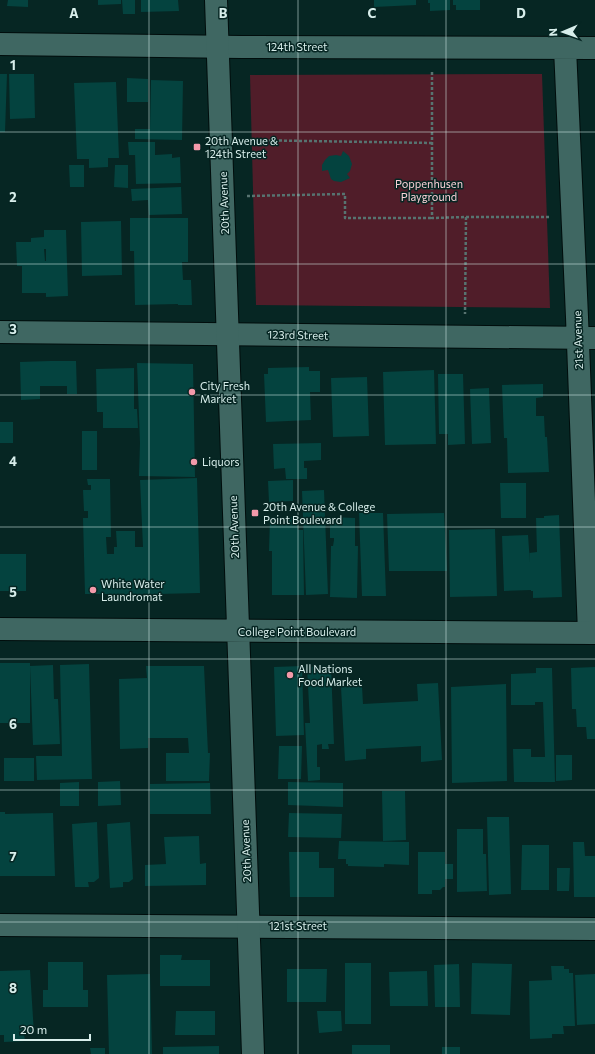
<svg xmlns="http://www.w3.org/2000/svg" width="595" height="1054" font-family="Commissioner,sans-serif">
	<rect width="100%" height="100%" fill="#062623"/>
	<path fill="#501d29" d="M542,74L550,308L256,305L250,75Z"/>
	<path fill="#04433f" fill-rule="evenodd" d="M8,0H28V7L7,6Z
		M98,0H121V4L98,5Z
		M122,0H135V14H123Z
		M141,0H178L179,11L141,12Z
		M374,0H416V5L374,7Z
		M428,0H450V10L430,11V3H428Z
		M453,0H480V10H456V5H453Z
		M0,74H7L5,132H0Z
		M9,74H34L35,118L10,119Z
		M127,78L148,79V102H127Z
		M151,80L183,81L182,140L135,139V129H150Z
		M116,82L119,158H108V167L89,168V159H77L74,83Z
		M128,142H155V155L172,154V158L180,157L181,183L136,184L135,155H129Z
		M343,151L349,156L352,164L350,171L347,174L350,178L341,182L334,181L331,179L328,170L322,171V165L325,160L329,156L336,155L341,156Z
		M69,165H84V187H70Z
		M115,165H128V188L114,187Z
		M181,187L182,214L149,215L148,200L132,201L131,189Z
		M130,218H188V262H182L183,280H191L192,305H178V304L135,305L134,251H130Z
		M121,221L122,275L82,276L81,222Z
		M44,230H66L68,296L46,297V293H22V266H17L16,242H31V238L44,237ZM44,249H46V261H45Z
		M50,361H76L77,394H67V386H40V399L21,400L20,362Z
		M137,363L193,364L195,477L139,476L140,443Z
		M309,367V371H320V392H310L311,420L266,422L264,374H268V368Z
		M134,368V409H137L138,428H103V412H97L96,369Z
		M434,370L436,444L385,445L383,372Z
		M438,374H463L465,444L448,445V434H439Z
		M367,377L369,436L333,437L331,378Z
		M543,384V397L536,398V416H544L545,437H547L549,472L508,473L507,438H504L502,385Z
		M489,388L491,443L472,444L470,389Z
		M0,422H13V443H0Z
		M82,431H97V470H82Z
		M321,443V460L304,461V468H307V479H286L285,468L274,469L273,444Z
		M197,478L200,593L115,595V594H85L83,518H88V511H84L83,490H91V485H88L87,479H110L111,537H106L107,554H114V547H117L116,531H135V547H143L140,480Z
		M293,480V501L269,502L268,481Z
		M500,483H526V518H501Z
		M324,490L328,594L306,595L302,491Z
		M359,513H383L386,596H362Z
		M444,513L447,571H389L387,514Z
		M559,515L562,597L533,598V591H531V590L504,591L502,536L528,535L530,563L529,553L537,552L536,518H544V516Z
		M270,517H297L298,530H303L304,595H272V551H269Z
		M330,517L355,518V546H358L357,598L330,597L331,546H333L334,540V538H330Z
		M495,529L497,596L450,597L449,530Z
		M0,554H26V591H0Z
		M0,663H30V723H0Z
		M89,664L92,779L37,780L36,756H62L60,665Z
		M53,665L54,699H58L60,744L33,745L30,666Z
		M146,666H204L208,753H210L209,781H166V753H189L188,738H148V748L120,749L119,679L147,678Z
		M302,666L304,735L276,736L274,667Z
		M331,666L334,744H328L329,749H322V744L317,745V767H320V780L308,781L305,723H310L307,667Z
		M595,667V739H587L586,727H577L576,709H572L571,668Z
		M536,668H552L555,782H514L513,749H531V757H545L543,702H535V705H511V674L536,673Z
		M438,683L442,760L421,762V746L366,749V759L345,761L341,687L362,686L363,704L418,701L417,684Z
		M506,684L507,781L452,783L451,687Z
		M279,746H302L301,779H278Z
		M556,755H572V780L556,781Z
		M4,758H34V781H4Z
		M120,781L121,805L98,806V782Z
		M79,782V806H60V783Z
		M288,782L343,783V807L288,805Z
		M210,783L211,814H150V784Z
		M382,791H405L406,840L383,841Z
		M0,812H5V814L53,813L55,876H0Z
		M289,813L342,814L341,838L288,837Z
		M487,817H509L511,894L489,895Z
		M97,822L99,878L94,882H88L89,887H75L72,824Z
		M130,822L133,879L129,882H123V887L110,888L107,824Z
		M457,829H483V854H486L487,891L457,892Z
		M199,836L200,864L206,863V885L145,886V865L166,864L164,837Z
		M339,841L409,842V865L384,864V867L348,866V864H346V859H338Z
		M573,842H584L585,856H595V897H574Z
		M522,845H549V890H521Z
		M289,852H319V868H334V897H290Z
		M418,852H445V864H453V879H445V887H443L440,890H432V894H418Z
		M557,868H570L569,891H557Z
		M160,955H182L181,960H210V986H160Z
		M48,962H83V990H88V1007H43V990H48Z
		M345,963H371V1024H345Z
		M472,963L512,964L510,1015L471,1014Z
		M459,964L460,1007H435L434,965Z
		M551,966H564V969H569V973H573L575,1026H563L564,1034H552V1038L530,1039L529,981L552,980Z
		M287,969H327L326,1002H287Z
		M30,970L34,1034H24L25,1041L4,1042V1035H0V971Z
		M427,971L428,1006H390L389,972Z
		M150,974L152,1054H109L107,975Z
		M595,974V1024L577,1025L575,975Z
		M176,1011H215V1035H175Z
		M317,1011H341L342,1031L319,1033Z
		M352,1045H390V1054H352Z
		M219,1046V1054H163V1047Z
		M442,1047H460V1054H442Z
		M90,1048H105V1054H91Z"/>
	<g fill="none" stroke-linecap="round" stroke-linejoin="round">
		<defs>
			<path id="minor" d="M0,44L241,47L595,48
				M565,48L577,317L589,633
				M0,332L595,338
				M0,925L595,929"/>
			<path id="tertiary" d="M216,0L253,1054
				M0,629L595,633"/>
		</defs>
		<use href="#minor" stroke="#000d0c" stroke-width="24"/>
		<use href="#tertiary" stroke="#000d0c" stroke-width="24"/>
		<path stroke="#577370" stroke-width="2.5" stroke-dasharray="3 2" stroke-linecap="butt" d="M432,72V218L466,217L465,314
			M244,140L432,143
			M247,196L345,194V218H432
			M466,217H549"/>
		<use href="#minor" stroke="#3f6762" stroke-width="22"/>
		<use href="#tertiary" stroke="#3f6762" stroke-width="22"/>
	</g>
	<path fill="none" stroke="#d8eeeb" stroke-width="1" stroke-opacity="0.55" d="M149,0V1054M298,0V1054M446,0V1054M0,132H595M0,264H595M0,395H595M0,527H595M0,659H595M0,790H595M0,922H595"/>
	<g fill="#f39aaa" stroke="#062623" stroke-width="1.5">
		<rect x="193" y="143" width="8" height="8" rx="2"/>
		<circle cx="192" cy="392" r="4"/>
		<circle cx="194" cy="462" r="4"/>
		<rect x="251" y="509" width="8" height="8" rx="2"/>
		<circle cx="93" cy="590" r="4"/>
		<circle cx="290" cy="675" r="4"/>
	</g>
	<g text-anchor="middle" stroke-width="3" stroke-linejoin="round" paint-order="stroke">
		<g font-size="11" fill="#d8eeeb" stroke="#062623">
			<text x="297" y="51">124th Street</text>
			<text transform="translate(224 203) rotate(-92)" y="4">20th Avenue</text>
			<text transform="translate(298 335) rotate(1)" y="4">123rd Street</text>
			<text transform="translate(578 340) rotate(-92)" y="4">21st Avenue</text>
			<text transform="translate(234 527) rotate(-92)" y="4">20th Avenue</text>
			<text x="297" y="636">College Point Boulevard</text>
			<text transform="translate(246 851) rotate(-92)" y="4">20th Avenue</text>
			<text x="298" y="930">121st Street</text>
		</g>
		<g font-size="11" fill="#d8eeeb" stroke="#062623" text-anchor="start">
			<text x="205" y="145">20th Avenue &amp;<tspan x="205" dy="13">124th Street</tspan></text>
			<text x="200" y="390">City Fresh<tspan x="200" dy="13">Market</tspan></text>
			<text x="202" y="466">Liquors</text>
			<text x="263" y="511">20th Avenue &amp; College<tspan x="263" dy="13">Point Boulevard</tspan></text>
			<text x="101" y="588">White Water<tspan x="101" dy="13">Laundromat</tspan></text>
			<text x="298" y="673">All Nations<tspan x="298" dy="13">Food Market</tspan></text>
		</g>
		<g font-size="11" fill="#fdd0d7" stroke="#062623">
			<text x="429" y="188">Poppenhusen<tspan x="429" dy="13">Playground</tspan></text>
		</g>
	</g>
	<g font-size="13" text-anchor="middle" font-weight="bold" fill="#d8eeeb" stroke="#062623" stroke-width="3" stroke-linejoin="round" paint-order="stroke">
		<text x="74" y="18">A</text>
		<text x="223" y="18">B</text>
		<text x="372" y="18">C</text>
		<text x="521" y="18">D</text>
		<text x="13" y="70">1</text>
		<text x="13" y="202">2</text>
		<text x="13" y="334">3</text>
		<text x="13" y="466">4</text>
		<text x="13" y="597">5</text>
		<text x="13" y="729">6</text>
		<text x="13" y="861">7</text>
		<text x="13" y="993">8</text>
	</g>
	<g transform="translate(563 32) rotate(268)" stroke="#062623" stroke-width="3" paint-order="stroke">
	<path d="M0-3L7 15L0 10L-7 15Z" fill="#d8eeeb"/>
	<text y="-6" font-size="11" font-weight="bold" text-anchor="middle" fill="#d8eeeb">N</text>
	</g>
	<path d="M14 1034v6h76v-6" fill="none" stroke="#d8eeeb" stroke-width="2"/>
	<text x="20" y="1034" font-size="12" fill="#d8eeeb" stroke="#062623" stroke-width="3" paint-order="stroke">20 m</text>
</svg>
